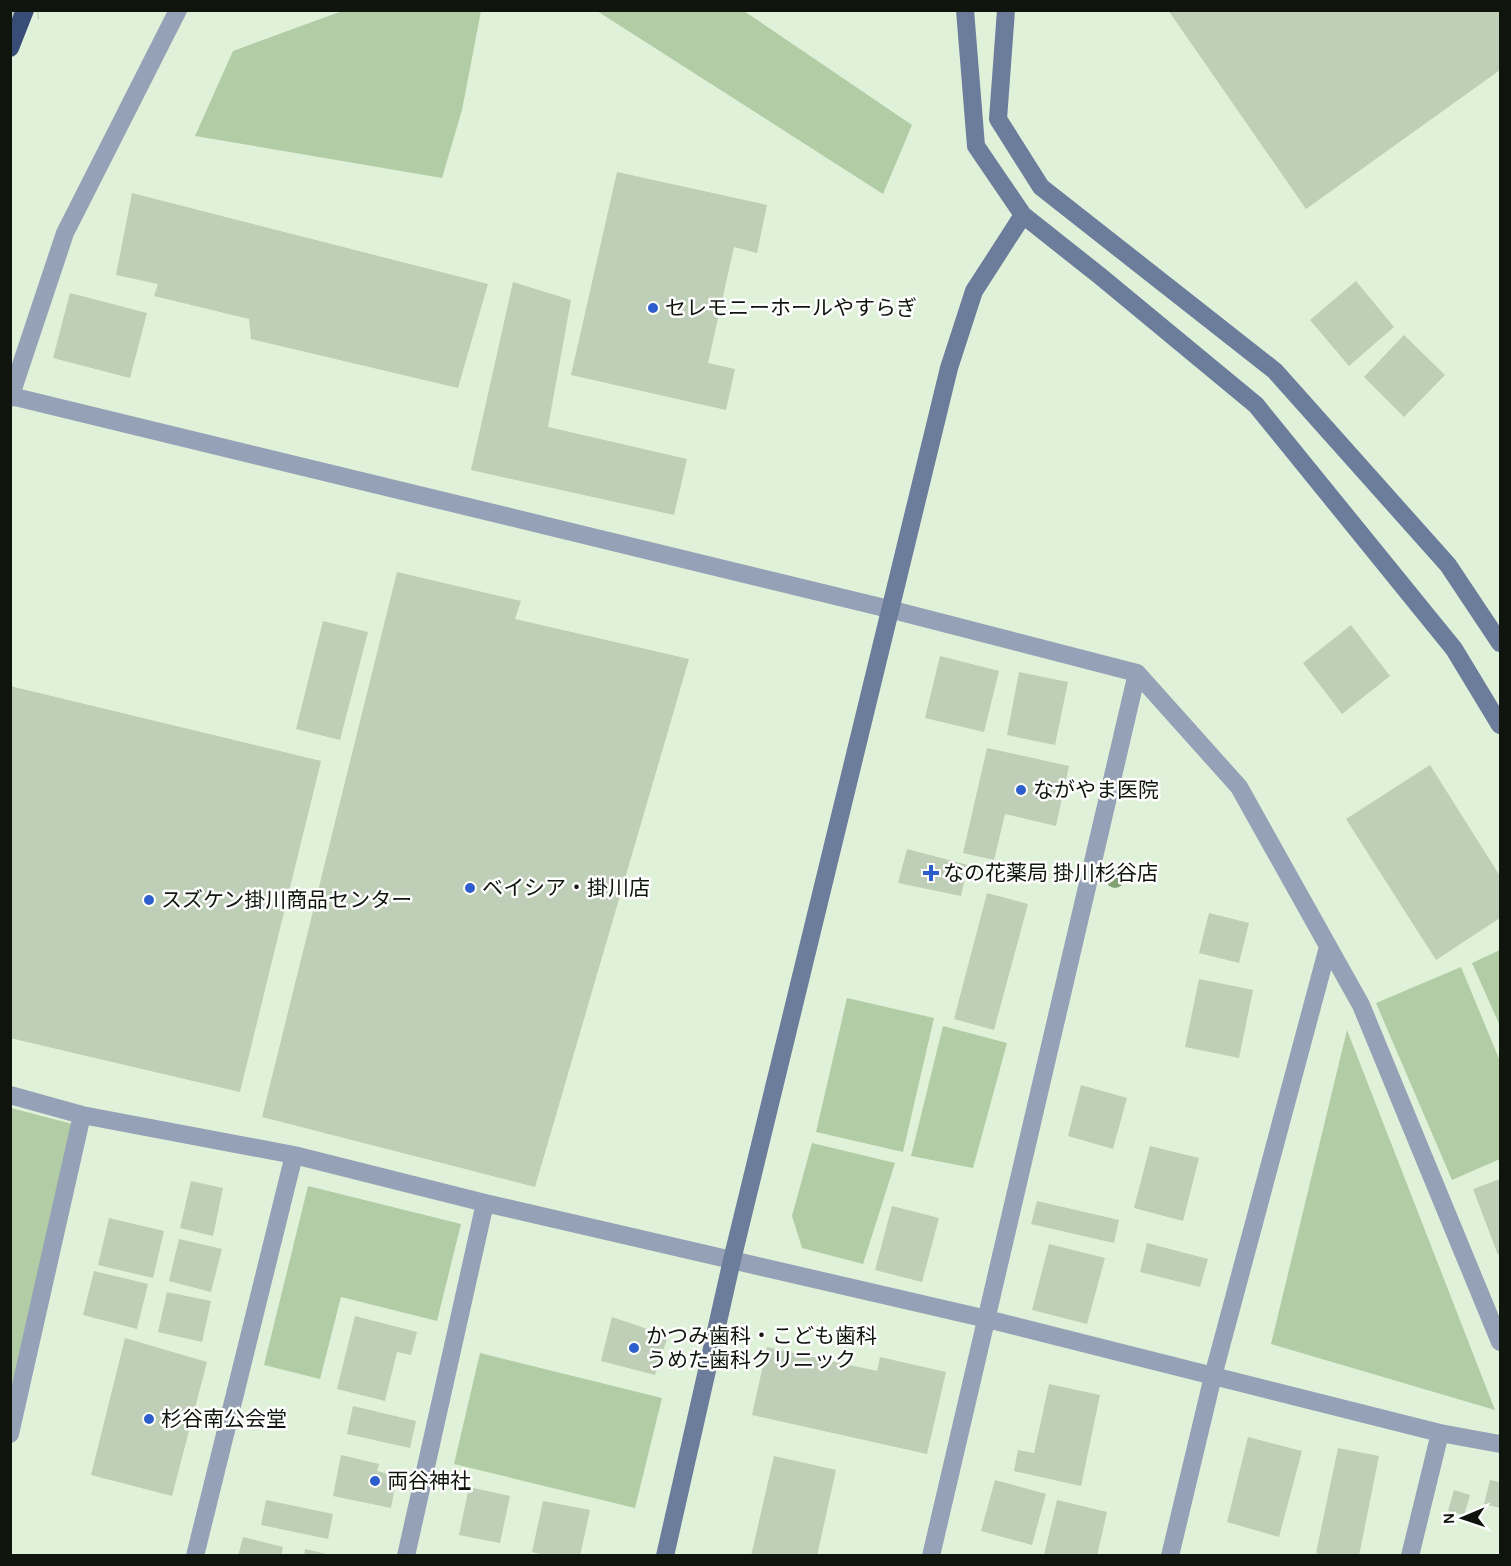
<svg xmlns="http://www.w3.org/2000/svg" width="1511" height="1566" font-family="Karla,'Noto Sans JP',sans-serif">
	<rect width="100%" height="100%" fill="#e0f1d9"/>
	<path fill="#b2cda6" d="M342,11H481L462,110L442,178L195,136L233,51Z
		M597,11H744L912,125L883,194Z
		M1500,950V1026L1472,963Z
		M1461,967L1500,1061V1159L1452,1180L1376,1003Z
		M847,998L934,1018L903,1152L816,1132Z
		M943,1026L1007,1043L973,1168L911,1156Z
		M1347,1030L1495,1410L1271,1344Z
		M11,1108L80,1126L11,1388Z
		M812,1143L895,1163L863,1264L802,1248L792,1216Z
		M308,1186L461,1224L437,1321L341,1297L320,1379L264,1365Z
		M480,1353L662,1398L635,1508L454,1464Z"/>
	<path fill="#beceb7" d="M1168,10H1500V70L1306,209Z
		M617,172L767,205L757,253L734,247L708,363L735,369L726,410L571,375Z
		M132,193L488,284L458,388L251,339L249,319L154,296L158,284L116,275Z
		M1356,281L1394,327L1349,366L1310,320Z
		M513,282L571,300L548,427L687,459L674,515L471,470Z
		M70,293L147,313L130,378L53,358Z
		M1404,335L1445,375L1404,417L1364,377Z
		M397,572L521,601L515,619L689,659L535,1187L262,1117Z
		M323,621L368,632L340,740L296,729Z
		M1351,625L1390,676L1342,714L1303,663Z
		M940,656L999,671L984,732L925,718Z
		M1019,672L1068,682L1055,745L1007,735Z
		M10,686L321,761L240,1092L10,1038Z
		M987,748L1069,766L1056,826L1005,814L994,860L963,853Z
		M1430,765L1500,876V918L1436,960L1346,819Z
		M907,849L968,865L961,896L898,883Z
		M987,893L1028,904L994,1030L954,1019Z
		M1209,913L1249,923L1239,963L1199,953Z
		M1199,979L1253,990L1239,1058L1185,1047Z
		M1081,1085L1127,1098L1113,1149L1068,1136Z
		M1150,1146L1199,1158L1183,1221L1134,1208Z
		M1500,1179V1254L1498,1255L1473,1189Z
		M191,1181L223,1188L213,1236L180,1228Z
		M1037,1201L1119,1220L1114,1243L1031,1224Z
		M892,1206L939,1218L922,1282L875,1270Z
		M109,1218L164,1231L153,1278L98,1265Z
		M179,1239L222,1249L211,1292L169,1281Z
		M1147,1243L1208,1259L1200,1287L1140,1272Z
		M1049,1244L1105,1258L1087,1324L1032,1310Z
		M94,1271L148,1284L137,1329L83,1315Z
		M167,1292L211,1301L202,1342L158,1332Z
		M355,1316L417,1332L411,1355L397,1352L385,1401L337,1389Z
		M612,1317L668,1336L655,1375L601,1361Z
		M125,1338L207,1362L172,1496L91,1475Z
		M767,1347L877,1371L880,1357L946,1372L927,1454L752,1415Z
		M1049,1384L1100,1395L1081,1486L1014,1471L1018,1450L1034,1453Z
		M353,1406L416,1421L410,1448L347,1434Z
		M1248,1437L1302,1451L1279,1537L1227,1522Z
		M1338,1448L1379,1456L1359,1556H1326L1316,1553Z
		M341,1455L379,1464L377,1471L397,1476L391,1508L333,1496Z
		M774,1456L836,1470L817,1556H751Z
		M995,1480L1046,1494L1032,1545L981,1531Z
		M1490,1480L1500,1482V1508L1484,1504Z
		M469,1487L510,1496L500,1543L459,1535Z
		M1454,1490L1470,1495L1464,1515L1448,1511Z
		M266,1500L333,1514L328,1539L261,1525Z
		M1057,1500L1107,1512L1097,1556L1044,1555Z
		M543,1501L590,1510L580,1556H549L532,1552Z
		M243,1537L283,1547L281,1556H238Z
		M305,1549L331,1555V1556H304Z"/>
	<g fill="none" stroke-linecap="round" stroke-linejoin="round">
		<path stroke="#c1d0ba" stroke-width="18" stroke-dasharray="18 9" stroke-linecap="butt" d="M10,14L38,10"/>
		<path stroke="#95a1b6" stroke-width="18" d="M11,396L889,609L1137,673L1239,787L1361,1005L1500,1342
			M10,398L65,233L178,10
			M10,1095L82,1115L294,1155L485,1203L987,1319L1440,1433L1500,1444
			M10,1434L82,1115
			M195,1556L294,1155
			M406,1556L485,1203
			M931,1556L1137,673
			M1170,1556L1213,1376L1328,947
			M1410,1556L1440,1433"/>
		<path stroke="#6c7d9c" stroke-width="18" d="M965,10L976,146L1023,215L1100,276L1256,405L1454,649L1500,725
			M1006,10L998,119L1041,187L1275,371L1448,565L1500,643
			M665,1556L732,1260L949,368L974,291L1023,215"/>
		<path stroke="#374c77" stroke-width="18" d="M10,48L25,10"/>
	</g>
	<circle fill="#82a172" cx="1115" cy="879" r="9"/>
	<g fill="#2d5ecd" stroke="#fff" stroke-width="2">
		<circle cx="653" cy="308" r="6"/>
		<circle cx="1021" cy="790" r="6"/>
		<path d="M928 864h6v6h6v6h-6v6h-6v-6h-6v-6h6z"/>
		<circle cx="470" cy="888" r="6"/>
		<circle cx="149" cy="900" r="6"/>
		<circle cx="634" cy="1348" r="6"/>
		<circle cx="149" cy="1419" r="6"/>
		<circle cx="375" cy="1481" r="6"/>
	</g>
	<g text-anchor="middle" stroke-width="5" stroke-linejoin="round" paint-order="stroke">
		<g font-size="21" fill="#0f150d" stroke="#fff" text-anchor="start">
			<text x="665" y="315">セレモニーホールやすらぎ</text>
			<text x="1033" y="797">ながやま医院</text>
			<text x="943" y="880">なの花薬局 掛川杉谷店</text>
			<text x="482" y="895">ベイシア・掛川店</text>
			<text x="161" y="907">スズケン掛川商品センター</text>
			<text x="646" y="1343">かつみ歯科・こども歯科<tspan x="646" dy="24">うめた歯科クリニック</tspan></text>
			<text x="161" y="1426">杉谷南公会堂</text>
			<text x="387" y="1488">両谷神社</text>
		</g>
	</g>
	<rect width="1511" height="1566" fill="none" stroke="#0f150d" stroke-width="24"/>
	<g transform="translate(1463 1518) rotate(268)" stroke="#ffffff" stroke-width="4.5" paint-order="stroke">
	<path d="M0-4.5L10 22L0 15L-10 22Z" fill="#0f150d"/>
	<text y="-9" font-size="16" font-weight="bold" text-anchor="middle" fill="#0f150d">N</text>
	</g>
</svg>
